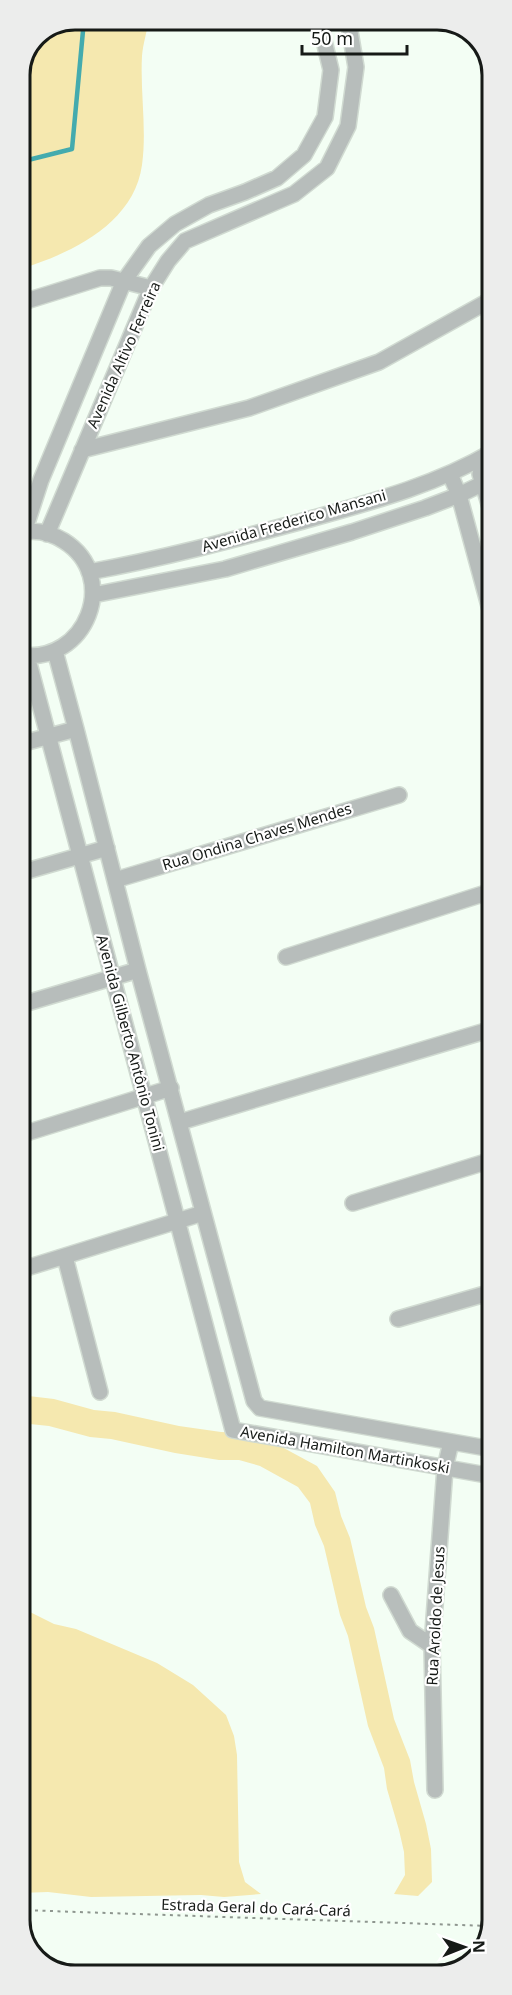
<svg xmlns="http://www.w3.org/2000/svg" width="512" height="1995" font-family="'Noto Sans',sans-serif">
	<rect width="100%" height="100%" fill="#f3fef4"/>
	<path fill="#f5e8af" d="M75,20H149C147,31 143,44 142,56C140,92 147,129 142,165C134,224 70,254 20,269V75L36,36Z
		M20,1395L54,1399L94,1410L115,1412L179,1426L221,1432L243,1433L269,1440L317,1466L335,1492L341,1516L350,1538L366,1607L374,1628L394,1719L410,1760L414,1782L426,1824L431,1849L432,1882L418,1896L394,1894L405,1875L404,1852L399,1830L387,1789L384,1768L368,1726L348,1636L340,1615L324,1546L315,1525L310,1503L298,1487L260,1466L239,1460H219L175,1453L111,1439L90,1437L49,1426L20,1423Z
		M20,1607L54,1624L76,1629L157,1663L193,1685L226,1715L234,1736L237,1755L239,1862L245,1882L261,1894L224,1897L201,1895L91,1897L48,1892L20,1893Z"/>
	<g fill="none" stroke-linecap="round" stroke-linejoin="round">
		<path stroke="#44abae" stroke-width="4.5" d="M20,162L72,149L84,20"/>
		<defs>
			<path id="street" d="M20,303L100,278H111L151,288
				M82,450L249,408L379,362L492,299
				M450,474L459,495L492,617
				M480,474L492,514
				M24,532L41,480L124,281L149,246L175,224L209,205L245,192L277,178L304,155L325,117L331,70L319,20
				M20,533C35,529 51,533 64,541C121,577 86,665 20,655
				M47,534L151,288L168,261L185,241L294,194L327,168L348,126L356,67L348,20
				M89,572C161,559 232,540 303,521C367,503 434,486 492,452
				M93,595L225,569L352,532L425,508L459,495L492,479
				M55,651L76,729L138,970L254,1401L260,1408L492,1449
				M27,656L233,1430L492,1476
				M20,744L76,729
				M20,873L107,848
				M115,880L399,795
				M286,957L492,891
				M20,1005L138,970
				M180,1122L492,1029
				M20,1135L171,1088
				M353,1203L492,1160
				M65,1257L100,1392
				M20,1270L203,1213
				M398,1319L492,1292
				M391,1595L410,1631L432,1646
				M435,1790L432,1646L445,1468L451,1442"/>
		</defs>
		<use href="#street" stroke="#d0dad1" stroke-width="18"/>
		<path stroke="#8e968f" stroke-width="2" stroke-dasharray="3 4.5" stroke-linecap="butt" d="M20,1910L490,1926"/>
		<use href="#street" stroke="#b7bdbb" stroke-width="15"/>
	</g>
	<g text-anchor="middle" stroke-width="4.5" stroke-linejoin="round" paint-order="stroke">
		<g font-size="15" fill="#161a17" stroke="#fff">
			<text transform="translate(124 355) rotate(-66)" y="5">Avenida Altivo Ferreira</text>
			<text transform="translate(294 521) rotate(-16)" y="5">Avenida Frederico Mansani</text>
			<text transform="translate(257 837) rotate(-17)" y="5">Rua Ondina Chaves Mendes</text>
			<text transform="translate(130 1043) rotate(75)" y="5">Avenida Gilberto Antônio Tonini</text>
			<text transform="translate(345 1450) rotate(10)" y="5">Avenida Hamilton Martinkoski</text>
			<text transform="translate(436 1616) rotate(-87)" y="5">Rua Aroldo de Jesus</text>
			<text transform="translate(256 1908) rotate(2)" y="5">Estrada Geral do Cará-Cará</text>
		</g>
	</g>
	<path d="M0 0H512V1995H0ZM75 30H437A45 45 0 0 1 482 75V1920A45 45 0 0 1 437 1965H75A45 45 0 0 1 30 1920V75A45 45 0 0 1 75 30Z" fill="#ecedec" fill-rule="evenodd"/>
	<path fill="none" stroke="#161a17" stroke-width="3" d="M75 30H437A45 45 0 0 1 482 75V1920A45 45 0 0 1 437 1965H75A45 45 0 0 1 30 1920V75A45 45 0 0 1 75 30Z"/>
	<g transform="translate(464 1947) rotate(89)" stroke="#ffffff" stroke-width="4.5" paint-order="stroke">
	<path d="M0-4.5L10 22L0 15L-10 22Z" fill="#161a17"/>
	<text y="-9" font-size="16" font-weight="bold" text-anchor="middle" fill="#161a17">N</text>
	</g>
	<path d="M302 45v9h105v-9" fill="none" stroke="#161a17" stroke-width="3"/>
	<text x="311" y="45" font-size="18" fill="#161a17" stroke="#ffffff" stroke-width="4.5" paint-order="stroke">50 m</text>
</svg>
